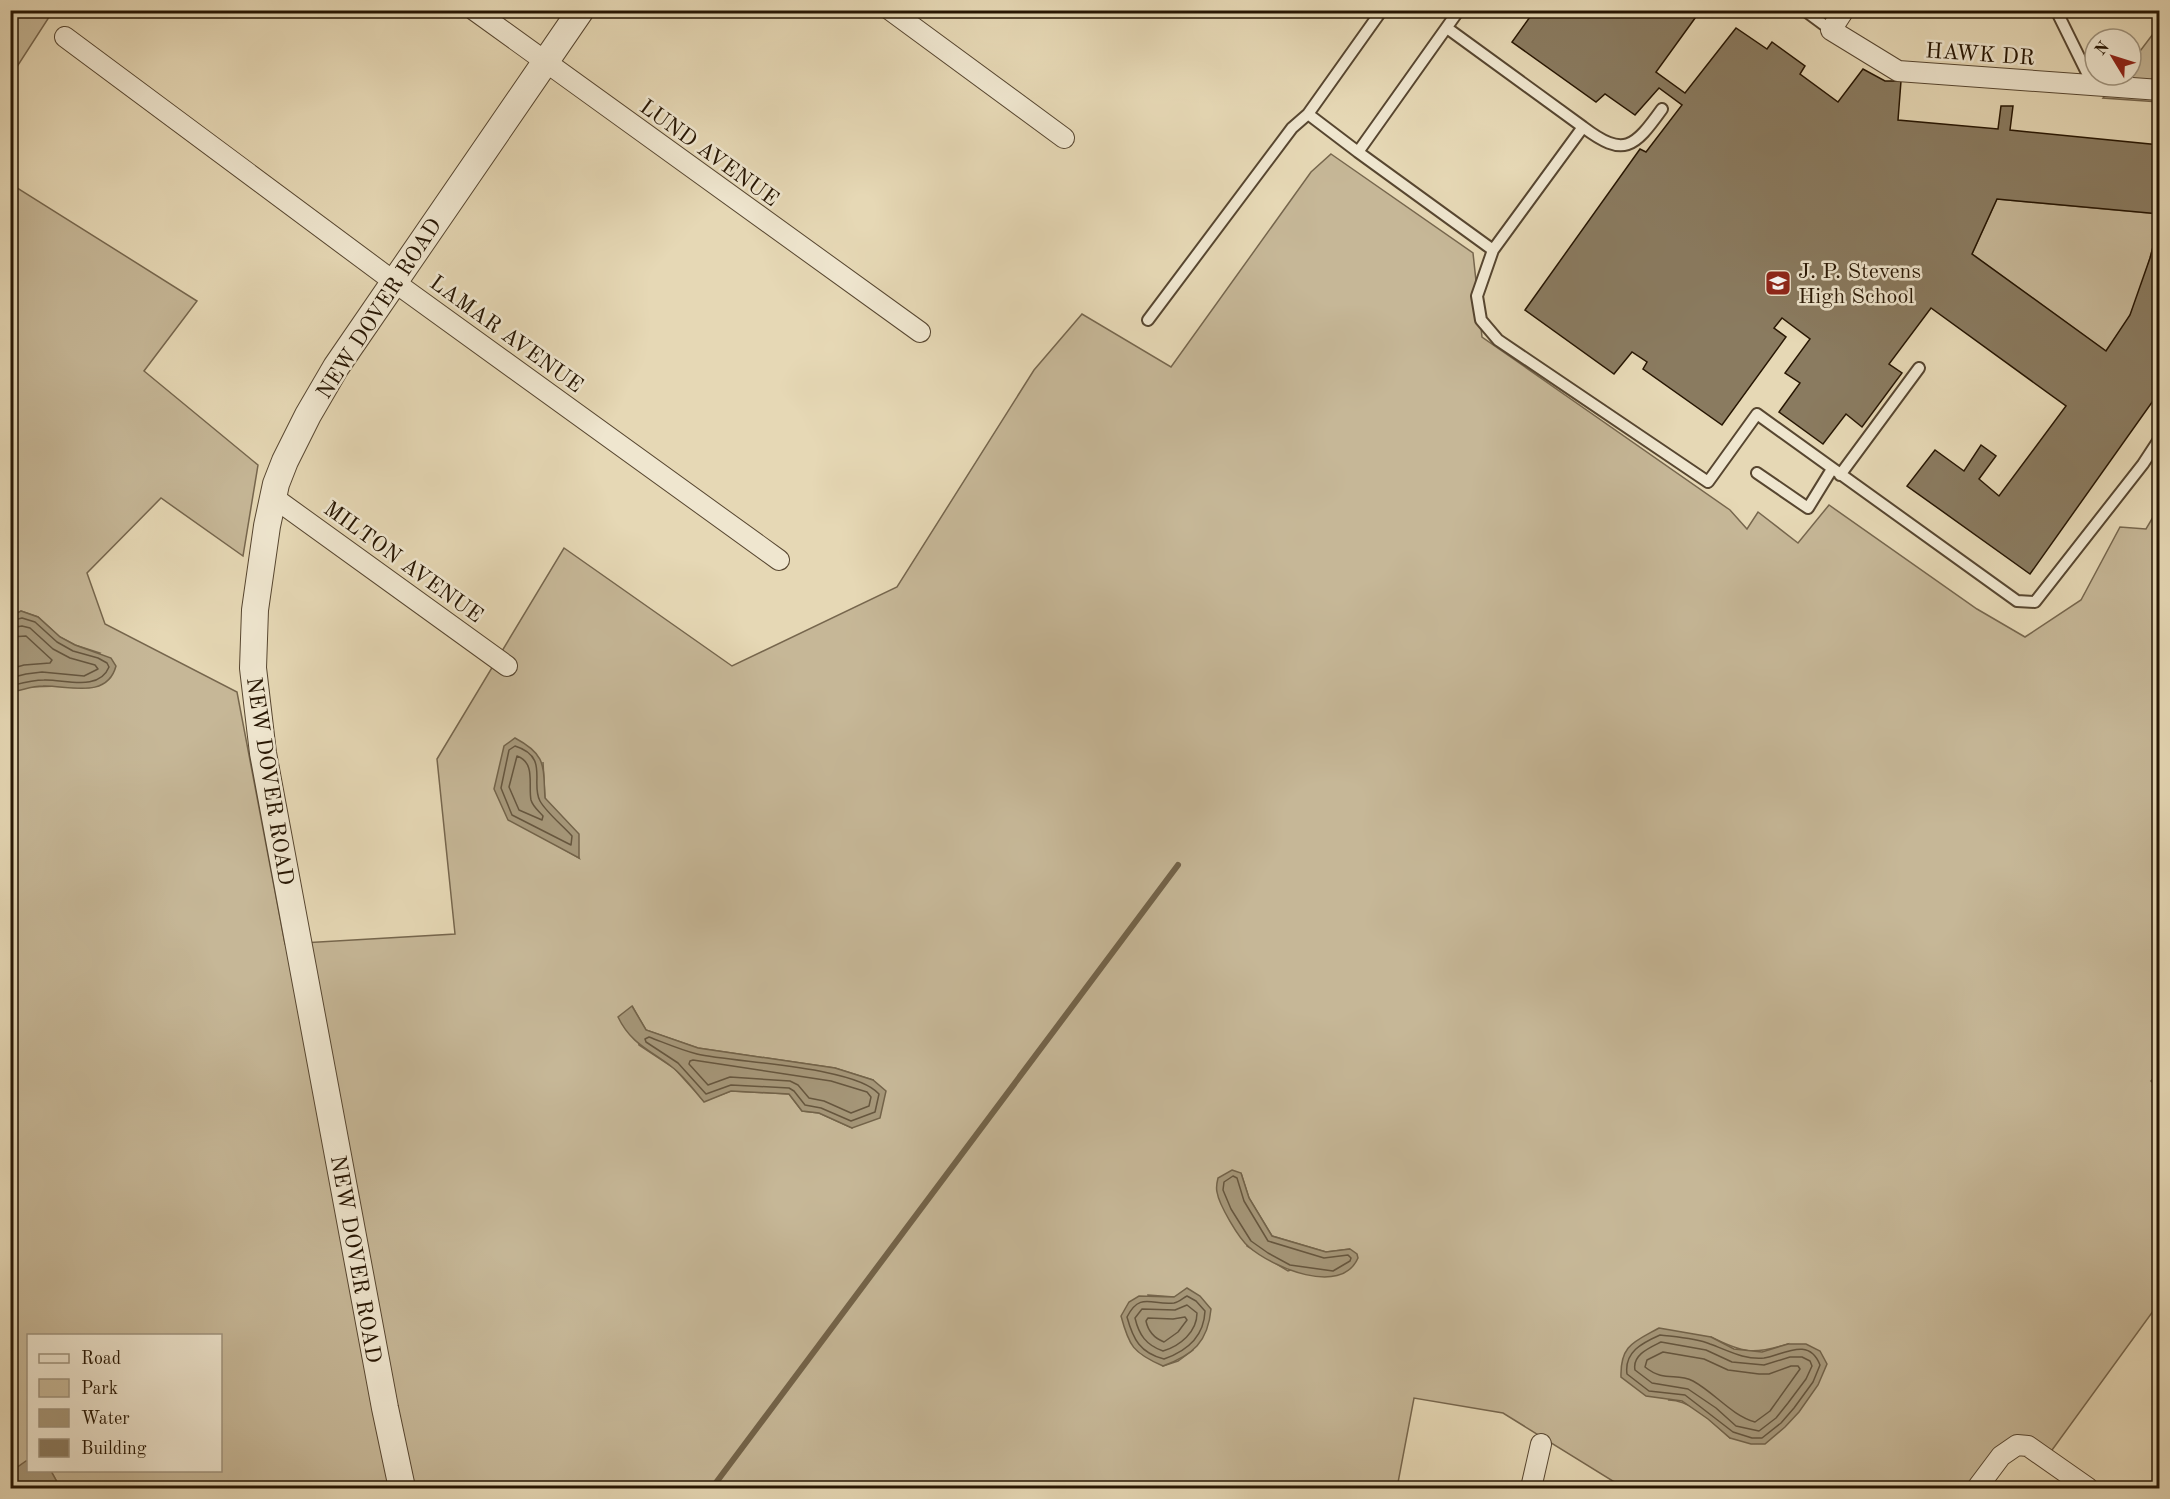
<svg xmlns="http://www.w3.org/2000/svg" width="2170" height="1499" font-family="'Old Standard TT',serif">
	<rect width="100%" height="100%" fill="#e6d8b5"/>
	<filter id="stains"><feTurbulence type="fractalNoise" baseFrequency=".00333" numOctaves="4"/><feColorMatrix values="0 0 0 0 .2 0 0 0 0 .09 0 0 0 0 .02 0 0 0 .5 -.17"/></filter>
	<radialGradient id="worn" r=".72"><stop offset=".6" stop-color="#630" stop-opacity="0"/><stop offset="1" stop-color="#630" stop-opacity=".3"/></radialGradient>
	<path fill="#c6b797" stroke="#76664d" stroke-width="1.5" fill-rule="evenodd" d="M11,10L53,11L11,76L10,11Z
		M2159,26V102L2103,98L2121,75H2131V63Z
		M1331,154L1473,253L1482,337L1730,510L1747,529L1758,512L1798,543L1829,505L1977,609L2025,637L2081,600L2120,527L2146,529L2159,507L2160,1072L2151,1081L2160,1090L2159,1303L2047,1457L2021,1439L1988,1488H1624L1503,1413L1414,1398L1397,1488H54L57,1482L51,1471L220,1470V1336H28V1461L12,1471L11,1475V692L27,687L60,686L100,653L75,645L60,637L38,617L21,611L11,616V184L197,301L144,371L258,465L243,556L161,498L87,573L105,624L237,692L285,944L455,934L437,759L564,548L732,666L897,587L1034,370L1082,314L1171,367L1311,172ZM543,762L545,798L579,858L544,838ZM632,1006L646,1030L698,1048L835,1068L873,1080L852,1128L819,1113L802,1111L789,1094L731,1091L704,1101L674,1068L639,1045ZM1241,1173L1249,1198L1272,1236L1326,1252L1350,1249L1288,1271L1247,1246ZM1148,1295L1174,1297L1193,1350L1178,1361L1163,1366ZM1711,1337C1743,1353 1753,1355 1788,1344L1730,1438C1712,1422 1693,1401 1669,1400Z
		M1997,199L2159,214C2159,233 2139,299 2129,317C2123,329 2113,340 2106,351L1972,254Z"/>
	<path fill="#a59678" stroke="#736349" stroke-width="1.5" d="M21,611L38,617L60,637L75,645L111,658L116,666C107,700 67,685 43,686C31,686 21,691 11,692V616Z
		M515,738C547,755 543,766 545,798L579,834V858L508,820L494,789L504,746Z
		M632,1006L646,1030L698,1048L835,1068L873,1080L886,1091L880,1118L852,1128L819,1113L802,1111L789,1094L731,1091L704,1102C694,1090 684,1076 672,1067C650,1050 631,1044 618,1017Z
		M1232,1170L1241,1173L1249,1198L1272,1236L1326,1252L1350,1249L1357,1254L1358,1258C1341,1297 1272,1267 1249,1247C1239,1239 1219,1205 1217,1192C1216,1188 1217,1182 1218,1178Z
		M1187,1288L1200,1296L1211,1309C1208,1342 1193,1355 1163,1366C1133,1353 1129,1346 1121,1316L1129,1302L1139,1296L1174,1297Z
		M1659,1328L1711,1337L1734,1349L1762,1352L1788,1344H1806L1820,1351L1827,1364L1818,1385L1799,1412L1785,1427L1765,1444H1751L1730,1438L1708,1419L1682,1401L1646,1396L1621,1377C1620,1345 1634,1342 1659,1328Z
		M26,1461H28V1470L51,1471L57,1482L54,1488H11L12,1471Z"/>
	<g fill="none" stroke-linecap="round" stroke-linejoin="round">
		<path stroke="#66563e" stroke-width="1.5" d="M10,621L22,618L35,622L57,642L73,651L98,658L107,663L109,667C99,692 64,679 44,680C32,680 22,683 10,686
			M10,628L22,626L30,628L53,649L70,658L95,665L98,669L84,676L42,672L26,674L10,678
			M10,637L26,636L52,660L50,663L24,665L10,669
			M515,746C550,757 530,783 540,801C546,812 563,826 572,836L571,845L512,815L501,788L509,750Z
			M517,756C536,763 528,784 531,800C533,807 539,811 543,816L542,820L519,810L509,787Z
			M649,1037C665,1043 681,1050 697,1054C736,1063 855,1066 879,1094L875,1112L851,1121L821,1108L805,1105L794,1091L789,1088L731,1085L706,1094L678,1063L646,1042L645,1039Z
			M693,1060L831,1081L867,1092L871,1097L869,1106L851,1113L824,1101L809,1098L798,1085L790,1081L730,1077L708,1085L689,1064L690,1061Z
			M1233,1176L1237,1178L1244,1201L1268,1241L1324,1258L1348,1255L1351,1258L1350,1261L1333,1271L1290,1265L1268,1253L1251,1241L1231,1209L1223,1190L1224,1182Z
			M1187,1296L1196,1301L1205,1311C1204,1337 1187,1351 1164,1359C1140,1353 1133,1339 1127,1317C1140,1291 1153,1306 1174,1303C1179,1302 1183,1298 1187,1296Z
			M1187,1305L1197,1313C1197,1332 1180,1346 1163,1351C1146,1345 1139,1335 1135,1318L1142,1309L1175,1310Z
			M1185,1317L1187,1320L1178,1332L1164,1342C1154,1338 1148,1331 1146,1321L1148,1318L1173,1319Z
			M1660,1335C1676,1337 1695,1338 1710,1344C1727,1350 1744,1360 1764,1358C1783,1355 1809,1336 1820,1365L1813,1382L1794,1408L1781,1423L1762,1438H1752L1733,1432L1685,1395L1649,1391L1627,1374C1624,1352 1642,1343 1660,1335Z
			M1661,1342L1706,1350L1732,1362L1764,1365L1790,1357H1802L1810,1361L1812,1366L1806,1379L1788,1403L1776,1418L1759,1431L1736,1426L1716,1408L1688,1389L1652,1383L1635,1370C1632,1355 1649,1348 1661,1342Z
			M1663,1352L1704,1359L1728,1370L1759,1374H1769L1791,1366H1798L1800,1369L1770,1411L1755,1422C1731,1415 1715,1393 1693,1381C1676,1372 1665,1383 1645,1367L1647,1360Z"/>
		<path stroke="#736349" stroke-width="6" d="M712,1488L1178,865"/>
	</g>
	<path fill="#8a7b60" stroke="#271603" stroke-width="1.5" d="M1535,10H1694L1698,14L1656,72L1685,93L1736,28L1767,49L1772,42L1805,66L1800,74L1838,102L1863,69L1885,81H1901L1898,120L1998,129L2001,106H2013L2010,130L2160,145V214L1997,199L1972,254L2106,351L2130,315L2150,258L2160,221V391L2030,574L1907,486L1935,450L1964,471L1981,445L1996,456L1979,479L1999,496L2066,406L1931,308L1889,364L1902,373L1862,427L1846,414L1823,444L1779,412L1800,383L1785,373L1810,339L1782,318L1774,328L1786,337L1722,425L1643,369L1647,362L1632,352L1614,374L1525,310L1640,149L1646,152L1682,105L1659,88L1635,115L1605,94L1596,102L1512,42Z"/>
	<g fill="none" stroke-linecap="round" stroke-linejoin="round">
		<defs>
			<path id="service" d="M1459,10L1358,152L1493,250L1477,296L1481,320L1498,340L1708,482L1757,414L2017,601L2035,602L2143,464L2160,438
				M1804,10L1831,30
				M2056,10L2093,85
				M1447,28L1583,127L1493,250
				M1308,114L1358,152
				M1583,127C1624,158 1634,148 1662,109
				M1148,320L1292,128L1308,114L1382,10
				M1757,473L1808,508L1832,469
				M1840,475L1919,368"/>
			<path id="minor" d="M474,10L920,332
				M890,10L1064,138
				M1844,10L1831,30L1898,71L2160,90
				M65,37L393,281L779,560
				M273,497L507,666
				M1531,1488L1541,1444
				M1977,1488L2001,1456L2017,1445L2028,1446L2088,1488"/>
			<path id="tertiary" d="M402,1488L385,1408L263,753L253,668L255,610L267,526L276,484L285,461L308,415L336,367L581,10"/>
		</defs>
		<use href="#service" stroke="#574630" stroke-width="14"/>
		<use href="#minor" stroke="#574630" stroke-width="22"/>
		<use href="#tertiary" stroke="#574630" stroke-width="28"/>
		<use href="#service" stroke="#efe6cf" stroke-width="10"/>
		<use href="#minor" stroke="#efe6cf" stroke-width="20"/>
		<use href="#tertiary" stroke="#efe6cf" stroke-width="26"/>
	</g>
	<defs>
		<symbol id="school-square" viewBox="-11 -11 22 22"><rect x="-9" y="-9" width="18" height="18" rx="4" fill="#8f2418" stroke="#efe6cf"/><path d="M0-5L7-2L0 1L-7-2ZM-4 1L0 2.5L4 1V4Q0 6-4 4Z" fill="#fff"/></symbol>
	</defs>
	<g fill-rule="evenodd">
		<use href="#school-square" x="1763" y="268" width="30" height="30"/>
	</g>
	<g text-anchor="middle" stroke-width="5" stroke-linejoin="round" paint-order="stroke">
		<g font-size="22" fill="#271603" stroke="#efe6cf">
			<text transform="translate(1980 53) rotate(4)" y="8">HAWK DR</text>
			<text transform="translate(710 152) rotate(36)" y="8">LUND AVENUE</text>
			<text transform="translate(378 308) rotate(-57)" y="8">NEW DOVER ROAD</text>
			<text transform="translate(507 333) rotate(36)" y="8">LAMAR AVENUE</text>
			<text transform="translate(404 561) rotate(36)" y="8">MILTON AVENUE</text>
			<text transform="translate(271 781) rotate(81)" y="8">NEW DOVER ROAD</text>
			<text transform="translate(357 1259) rotate(80)" y="8">NEW DOVER ROAD</text>
		</g>
		<g font-size="22" fill="#271603" stroke="#efe6cf" text-anchor="start">
			<text x="1798" y="278">J. P. Stevens<tspan x="1798" dy="25">High School</tspan></text>
		</g>
	</g>
	<rect width="2170" height="1499" fill="none" stroke="#e6d8b5" stroke-width="36"/>
	<rect x="12" y="12" width="2146" height="1475" fill="none" stroke="#271603" stroke-width="3"/>
	<rect x="18" y="18" width="2134" height="1463" fill="none" stroke="#271603" stroke-width="1.5"/>
	<rect x="27" y="1334" width="195" height="138" fill="#efe6cf" stroke="#9f937d" stroke-width="1.5"/>
	<rect x="39" y="1354" width="30" height="9" fill="#efe6cf" stroke="#9f937d" stroke-width="1.5"/>
	<text x="81" y="1364" font-size="18" fill="#271603">Road</text>
	<rect x="39" y="1379" width="30" height="18" fill="#c6b797" stroke="#9f937d" stroke-width="1.5"/>
	<text x="81" y="1394" font-size="18" fill="#271603">Park</text>
	<rect x="39" y="1409" width="30" height="18" fill="#a59678" stroke="#9f937d" stroke-width="1.5"/>
	<text x="81" y="1424" font-size="18" fill="#271603">Water</text>
	<rect x="39" y="1439" width="30" height="18" fill="#8a7b60" stroke="#9f937d" stroke-width="1.5"/>
	<text x="81" y="1454" font-size="18" fill="#271603">Building</text>
	<g transform="translate(2113 57) rotate(308)"><circle r="28" fill="#efe6cf" stroke="#9f937d" stroke-width="1.5"/>
	<path d="M0-4.5L10 22L0 15L-10 22Z" fill="#8f2418"/>
	<text y="-9" font-size="16" font-weight="bold" text-anchor="middle" fill="#271603">N</text>
	</g>
	<rect width="100%" height="100%" filter="url(#stains)"/>
	<rect width="100%" height="100%" fill="url(#worn)"/>
</svg>
